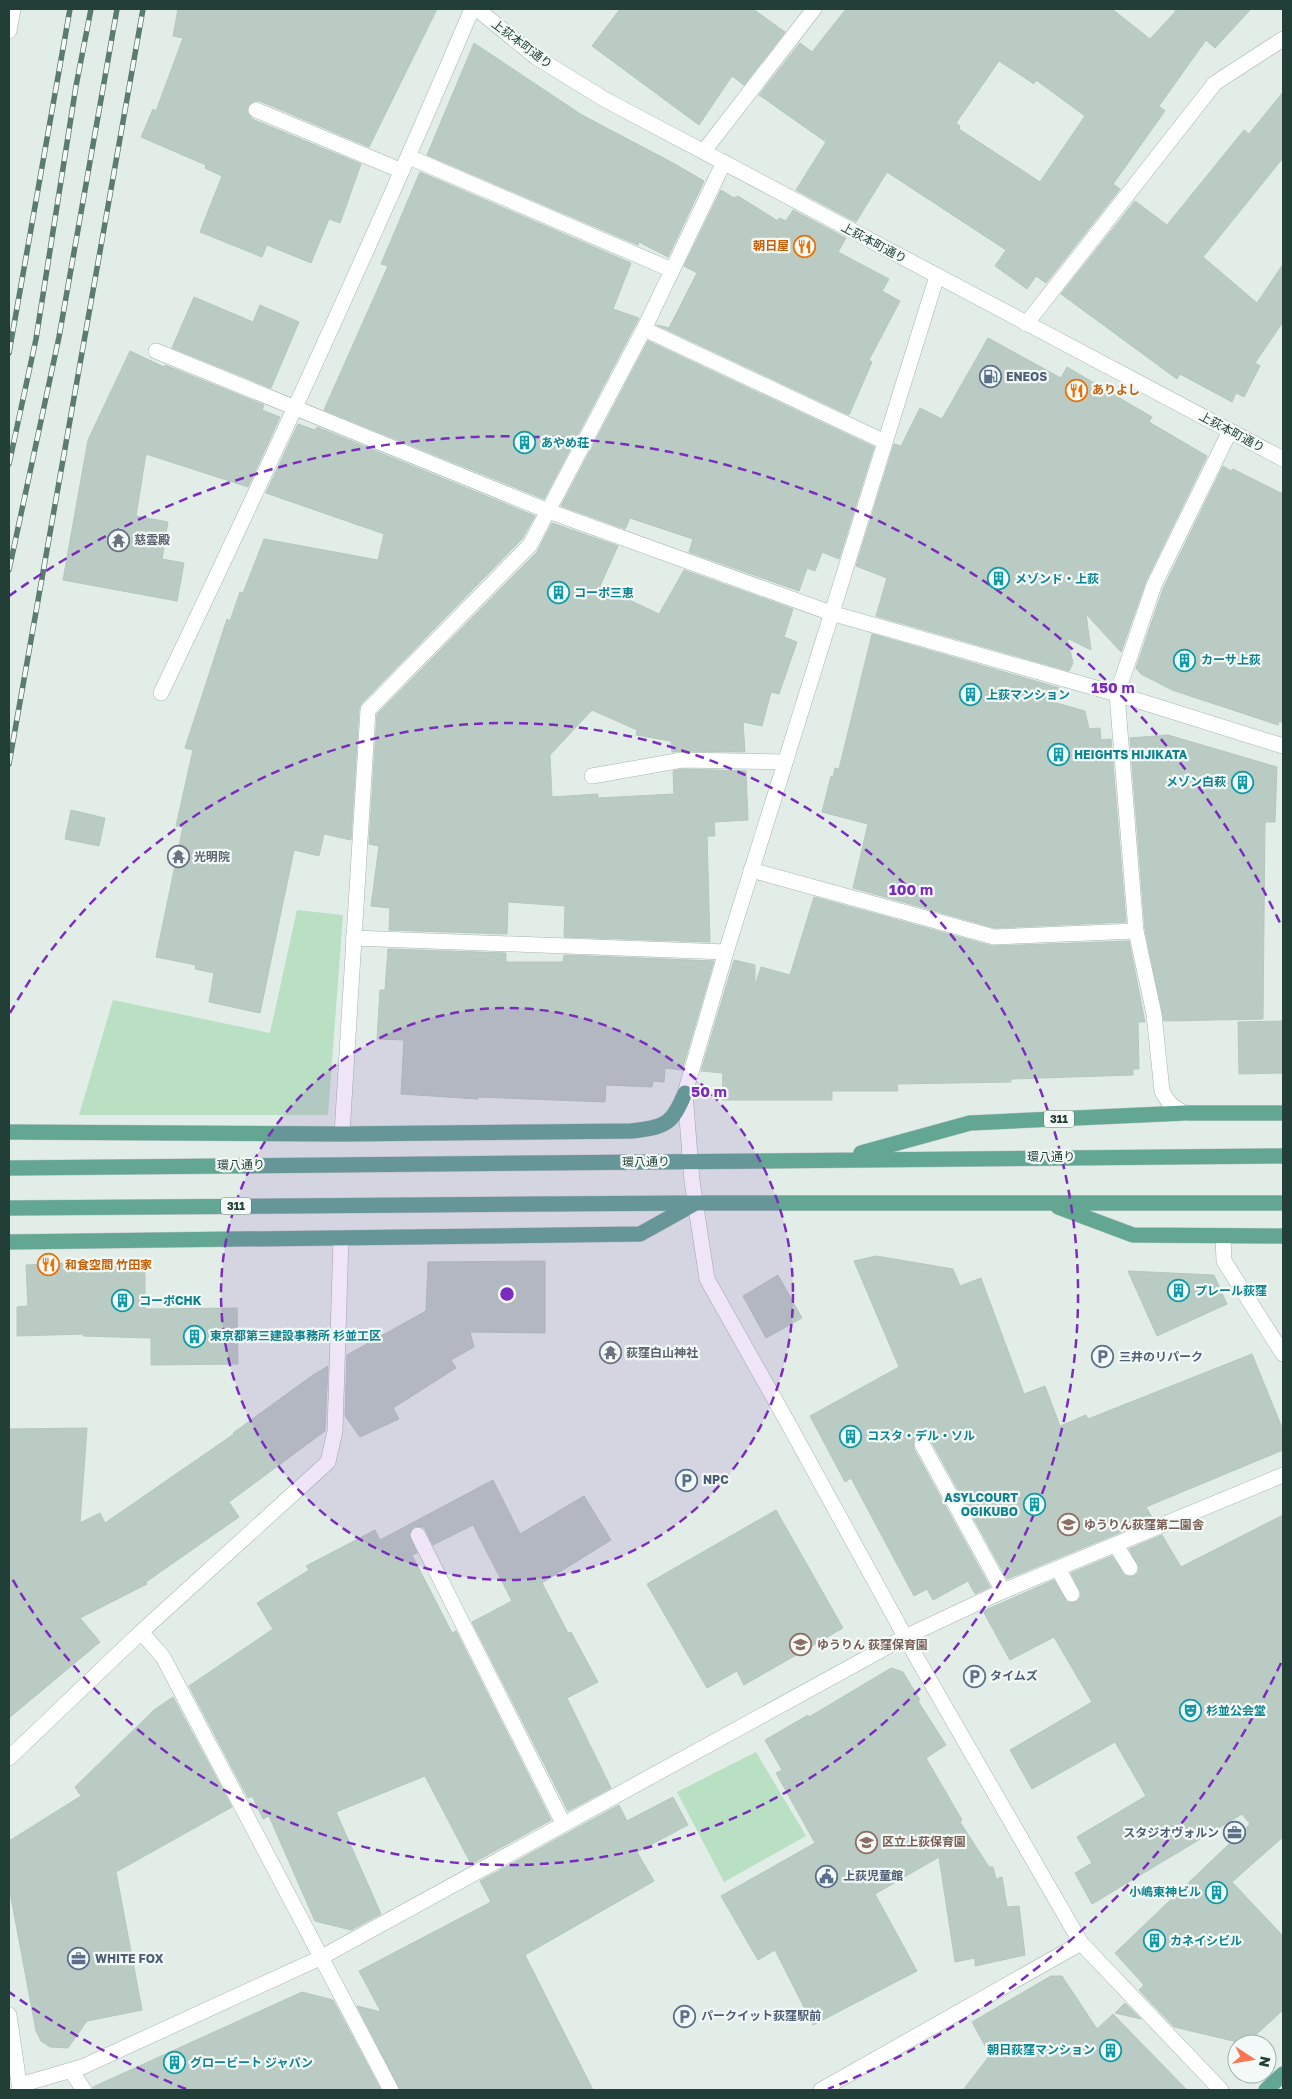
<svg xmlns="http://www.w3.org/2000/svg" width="1292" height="2099" font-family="'Golos Text','Noto Sans JP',sans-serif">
	<rect width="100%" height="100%" fill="#e2ede8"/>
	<path fill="#b9e0c2" d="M297,910L343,915L328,1115H79L113,1000L270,1033Z
		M756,1752L806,1836L724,1882L677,1792Z"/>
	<path fill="#bacbc3" stroke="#b4c7be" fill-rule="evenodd" d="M178,9H437L369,147L260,101H254L248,106L247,112L252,119L361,164L340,223L329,219L311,263L267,245L262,257L200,232L222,176L205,168L206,165L141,137L153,109L156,111L183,38L173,36Z
		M620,9H753L785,32L744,85L732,76L699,125L592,46Z
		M846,9H1112L1150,39L1176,11L1173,9H1251L1215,48L1206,40L1159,106L1165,111L1113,184L1120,189L1046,283L1036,276L1027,289L995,266L1006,250L887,172L856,222L796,190L826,142L759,95L800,43L812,52ZM999,61L1034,84L1036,80L1085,116L1040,182L959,129L960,126L956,123Z
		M474,43L582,115L673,163L704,181L668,257L639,242L638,245L427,155Z
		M1283,92V158L1203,257L1257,303L1283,264V322L1255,363L1260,366L1244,397L1236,393L1232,402L1180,374L1177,379L1061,294L1135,201L1167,225L1244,130L1249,134Z
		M420,172L631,263L613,309L639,318L544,499L324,410L388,266L381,264Z
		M721,190L734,198L738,196L778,221L779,218L786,221L793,210L846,238L838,252L889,279L882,291L900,301L869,360L872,362L849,415L657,325L669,328L697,273L684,266Z
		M194,297L253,322L260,305L299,322L271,388L172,348Z
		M988,338L1061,378L1067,367L1152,417L1149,422L1207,456L1146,581L1121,652L1086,614L1091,650L1067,638L1073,663L1069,671L876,616L887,578L856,566L894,444L901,446L920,408L942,419Z
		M648,341L874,447L839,559L822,552L815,571L807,568L799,591L689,552L693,539L630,518L625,529L561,506Z
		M130,351L164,367L165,365L264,405L262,410L280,417L248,487L146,454L136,516L168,522L162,559L184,563L177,601L63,580L88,440Z
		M298,424L315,430L317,427L535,516L522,539L361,704L359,709L351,840L324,834L319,856L294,850L260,1013L209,1002L214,973L195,969L196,965L156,957L183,827L176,826L193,750L185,748L227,619L230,621L240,592L243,593L264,539L378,560L384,534L266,493Z
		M1223,466L1231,471L1233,469L1283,494V723L1279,721L1278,725L1172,690L1141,674L1136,668L1163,589Z
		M552,523L618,546L600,586L659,614L684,570L793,609L784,637L797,642L779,694L771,692L762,726L743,722L745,752L682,751L672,752L671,741L636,735L637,730L592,710L550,755L552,797L598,794V798L674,794L673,771L683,769L746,771L748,820L714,822L715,836H707L710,942L564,937L565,906L508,902L507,934L389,930L390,908L371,906L379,846L369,844L377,714L537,552Z
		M872,634L1060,688L1053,702L1085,711L1089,729L1100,728L1101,740L1111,739L1126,922L995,928L853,888L868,824L822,812L831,776L833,777L835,768L839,769Z
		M1168,735L1277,767L1275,822H1265L1263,1019L1164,1021L1145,930L1130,738Z
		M71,810L105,818L99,846L65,839Z
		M814,897L992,946L1129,941L1145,1022H1138L1139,1069H1133V1075L1011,1079V1082L897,1084L898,1091H832V1100H722L723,1073L701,1071L734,960L755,965V986L761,967L790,975Z
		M388,949L506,953V962H563L564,955L714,961L682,1070L665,1068L664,1082L653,1081L652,1087L606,1085L605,1102L478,1097V1099L401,1094L404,1040L377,1039L380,990H385Z
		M1283,1021V1073L1239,1074L1238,1022Z
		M876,1256L953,1269L960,1286L981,1278L1024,1394L1045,1386L1060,1426L1086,1415L1088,1419L1252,1354L1283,1430V1450L1146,1507L1153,1519L1007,1579L930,1439L926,1436H918L914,1440V1449L990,1587L975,1594L968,1581L933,1600L927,1589L914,1596L851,1478L845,1482L810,1416L899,1367L854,1261Z
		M545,1261V1333L470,1332L474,1347L451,1360L456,1368L393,1408L399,1419L360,1437L345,1416L347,1355L426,1311L428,1262Z
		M70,1263L145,1265V1309L237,1308L238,1364L151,1365V1338L83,1336V1334L17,1336V1307L28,1306L26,1265Z
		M1128,1271L1214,1275L1227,1304L1157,1336Z
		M778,1275L802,1318L766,1338L743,1296Z
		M328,1366L325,1431L229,1502L239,1517L146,1582L147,1584L80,1618L100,1642L9,1718V1429L87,1428L80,1523L100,1513L105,1523L234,1434L233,1433L313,1375Z
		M493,1480L520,1534L584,1496L611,1540L542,1583L568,1633L571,1632L598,1682L567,1698L611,1788L568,1811L472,1622L512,1601L473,1525L433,1545L424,1527L414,1526L409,1534L417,1553L412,1555L452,1633L456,1631L551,1820L471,1864L425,1776L336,1812L381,1914L351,1930L315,1921L269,1816L263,1819L252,1796L248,1798L189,1686L273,1629L257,1603L309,1570L306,1566L375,1530L380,1540Z
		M776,1510L843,1628L744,1685L737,1671L707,1688L647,1584Z
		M1283,1515V1837L1232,1882L1283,1936V2010L1246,2044L1174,2027L1139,1990L1144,1985L1115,1953L1250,1824L1242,1814L1092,1904L1075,1873L1092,1863L1077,1837L1146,1796L1115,1742L1032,1789L1010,1750L1092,1702L1054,1637L1010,1660L983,1611L1054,1580L1067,1602H1076L1080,1598L1081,1594L1071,1573L1112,1556L1125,1576H1134L1138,1573L1139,1567L1129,1549L1162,1535L1181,1567Z
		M891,1668L903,1672L920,1700L918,1701L946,1745L926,1758L962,1820L960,1822L989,1867H993L996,1879L1002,1877L1007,1907L1019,1906L1025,1955L975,1966V1958L955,1962L939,1857L875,1894L917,1971L813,2025L775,1950L758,1960L721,1896L815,1843L776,1773L782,1770L765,1740L808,1715L809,1717Z
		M173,1697L232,1807L116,1872L142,2010L87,2021L68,2048L50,2047L41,2041L36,2031L9,1887V1841L81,1796L75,1787L154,1710Z
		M673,1797L688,1825L637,1852L654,1881L525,1955L593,2090H400L357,2006L381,2012L359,1971L491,1902L480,1881L619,1805L627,1821Z
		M1051,1976H1062L1097,2029L1113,2014L1187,2090H963L990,2055L972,2022Z
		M302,1992L333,2000L381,2090H93V2087Z
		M1125,2003L1141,2019L1115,2013Z"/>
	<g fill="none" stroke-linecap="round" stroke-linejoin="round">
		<defs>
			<path id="service" d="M256,110L402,171
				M409,157L672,270
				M644,329L885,442
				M592,776L682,760L785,762
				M751,870L994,937L1136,931
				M353,938L726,952
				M922,1444L1003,1591
				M418,1535L563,1823
				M1116,1545L1130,1568
				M1058,1569L1072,1594
				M71,2071L84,2090"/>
			<path id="minor" d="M477,9L536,57L604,99L1283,459
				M9,31L13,9
				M704,151L814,9
				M937,276L726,952L685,1093L692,1181L707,1279L789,1425L918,1660L1081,1943L1221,2090
				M1026,324L1215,83L1283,39
				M156,351L548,511L831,613L1117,694L1283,746
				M161,693C269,467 374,239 472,9
				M1185,1113C1173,1108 1168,1103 1162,1091L1154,1014L1136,931L1117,694L1154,585L1230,431
				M342,1134L368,710L530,545L644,329L724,162
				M1223,1236L1224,1261L1283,1354
				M141,1632L163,1657L391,2090
				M9,1758L141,1632L328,1462L335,1431L341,1238
				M9,2015L20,2090
				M20,2085L82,2067L320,1958L905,1637L1003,1591L1283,1475
				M821,2090L1081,1943"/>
			<path id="primary" d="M9,1132L342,1134L631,1131C665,1127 672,1125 685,1093
				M861,1153L970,1123L1185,1113H1283
				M9,1168L1283,1156
				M1058,1207L1133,1235L1283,1236
				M9,1208L695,1203H1283
				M9,1242L640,1234L694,1204
				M1266,2090L1283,2074"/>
		</defs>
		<use href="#service" stroke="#a4b5af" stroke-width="16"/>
		<use href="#minor" stroke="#a4b5af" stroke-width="16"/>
		<use href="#primary" stroke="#c1c9c7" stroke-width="16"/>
		<use href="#service" stroke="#fff" stroke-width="15"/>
		<use href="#minor" stroke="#fff" stroke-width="15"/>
		<use href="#primary" stroke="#63a692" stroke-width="15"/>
		<defs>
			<path id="rail" d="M9,353L70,9
				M9,464L36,339L76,86L91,9
				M9,570L59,337L117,9
				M9,764L143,9"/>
		</defs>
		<use href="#rail" stroke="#5b7b71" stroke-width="5.5"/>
		<use href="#rail" stroke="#f3f9f6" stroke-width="4" stroke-dasharray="11" stroke-linecap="butt"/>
	</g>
	<circle cx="507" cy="1294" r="286" fill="#7b2cbf" fill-opacity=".12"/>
	<g fill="none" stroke="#7b2cbf" stroke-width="2.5" stroke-dasharray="9 6">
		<circle cx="507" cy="1294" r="286"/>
		<path d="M10 1013A571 571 0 1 1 10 1575"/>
		<path d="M1281 1663A857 857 0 0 1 828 2089M186 2089A857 857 0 0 1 9 1992M9 596A857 857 0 0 1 1281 925"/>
	</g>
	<defs>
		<symbol id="restaurant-ring" viewBox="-11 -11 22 22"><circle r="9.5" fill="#f3f9f6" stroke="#e8710a" stroke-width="1.5"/><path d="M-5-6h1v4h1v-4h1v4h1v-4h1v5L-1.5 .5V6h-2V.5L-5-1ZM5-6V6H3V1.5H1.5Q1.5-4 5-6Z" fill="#e8710a"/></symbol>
		<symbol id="fuel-ring" viewBox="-11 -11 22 22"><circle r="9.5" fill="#f3f9f6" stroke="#5c6f8a" stroke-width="1.5"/><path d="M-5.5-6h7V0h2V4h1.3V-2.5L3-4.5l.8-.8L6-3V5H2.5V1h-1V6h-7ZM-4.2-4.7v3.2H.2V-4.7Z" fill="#5c6f8a"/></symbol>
		<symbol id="building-ring" viewBox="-11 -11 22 22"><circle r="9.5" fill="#f3f9f6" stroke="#0f9aa8" stroke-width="1.5"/><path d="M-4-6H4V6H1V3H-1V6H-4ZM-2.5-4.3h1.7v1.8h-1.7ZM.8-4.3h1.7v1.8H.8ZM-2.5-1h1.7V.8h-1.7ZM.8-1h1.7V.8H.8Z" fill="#0f9aa8"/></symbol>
		<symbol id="temple-ring" viewBox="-11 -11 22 22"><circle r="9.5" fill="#f3f9f6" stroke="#6b7280" stroke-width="1.5"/><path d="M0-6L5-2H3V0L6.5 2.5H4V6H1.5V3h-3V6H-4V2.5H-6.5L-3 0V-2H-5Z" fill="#6b7280"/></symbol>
		<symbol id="parking-ring" viewBox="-11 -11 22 22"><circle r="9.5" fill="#f3f9f6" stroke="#5c6f8a" stroke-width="1.5"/><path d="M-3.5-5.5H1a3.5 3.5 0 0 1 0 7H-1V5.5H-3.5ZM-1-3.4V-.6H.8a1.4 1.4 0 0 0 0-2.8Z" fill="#5c6f8a"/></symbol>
		<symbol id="school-ring" viewBox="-11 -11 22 22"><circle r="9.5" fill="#f3f9f6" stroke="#8d6e63" stroke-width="1.5"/><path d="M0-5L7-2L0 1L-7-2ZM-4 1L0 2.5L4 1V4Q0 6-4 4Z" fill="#8d6e63"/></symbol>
		<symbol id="theatre-ring" viewBox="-11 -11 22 22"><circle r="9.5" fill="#f3f9f6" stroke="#0f9aa8" stroke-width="1.5"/><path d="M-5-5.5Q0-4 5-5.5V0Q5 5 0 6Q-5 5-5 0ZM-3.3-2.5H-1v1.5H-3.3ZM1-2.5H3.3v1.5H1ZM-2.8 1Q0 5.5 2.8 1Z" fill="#0f9aa8"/></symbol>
		<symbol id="office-ring" viewBox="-11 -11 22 22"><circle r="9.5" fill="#f3f9f6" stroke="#5c6f8a" stroke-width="1.5"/><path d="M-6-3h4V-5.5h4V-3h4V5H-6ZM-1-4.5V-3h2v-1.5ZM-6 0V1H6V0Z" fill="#5c6f8a"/></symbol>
		<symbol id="civic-ring" viewBox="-11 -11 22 22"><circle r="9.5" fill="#f3f9f6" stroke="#5c6f8a" stroke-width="1.5"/><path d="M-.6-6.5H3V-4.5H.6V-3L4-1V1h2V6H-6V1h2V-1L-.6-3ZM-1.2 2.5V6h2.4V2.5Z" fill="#5c6f8a"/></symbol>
	</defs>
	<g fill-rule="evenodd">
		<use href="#restaurant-ring" x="792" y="234" width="25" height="25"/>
		<use href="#fuel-ring" x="978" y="364" width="25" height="25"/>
		<use href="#restaurant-ring" x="1064" y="378" width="25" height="25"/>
		<use href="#building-ring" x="512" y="430" width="25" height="25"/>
		<use href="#temple-ring" x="106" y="528" width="25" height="25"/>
		<use href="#building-ring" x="986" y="566" width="25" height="25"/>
		<use href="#building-ring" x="546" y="580" width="25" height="25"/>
		<use href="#building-ring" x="1172" y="648" width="25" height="25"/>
		<use href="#building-ring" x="958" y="682" width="25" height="25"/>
		<use href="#building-ring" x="1046" y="742" width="25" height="25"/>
		<use href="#building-ring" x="1230" y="770" width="25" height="25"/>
		<use href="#temple-ring" x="166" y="844" width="25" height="25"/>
		<use href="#restaurant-ring" x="36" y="1252" width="25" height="25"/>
		<use href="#building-ring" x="1166" y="1278" width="25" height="25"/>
		<use href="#building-ring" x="110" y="1288" width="25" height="25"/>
		<use href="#building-ring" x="182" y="1324" width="25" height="25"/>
		<use href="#temple-ring" x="598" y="1340" width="25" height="25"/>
		<use href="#parking-ring" x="1090" y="1344" width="25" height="25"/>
		<use href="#building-ring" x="838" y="1424" width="25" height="25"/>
		<use href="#parking-ring" x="674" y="1468" width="25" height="25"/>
		<use href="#building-ring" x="1022" y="1492" width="25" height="25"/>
		<use href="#school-ring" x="1056" y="1512" width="25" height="25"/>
		<use href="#school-ring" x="788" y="1632" width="25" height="25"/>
		<use href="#parking-ring" x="962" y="1664" width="25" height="25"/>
		<use href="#theatre-ring" x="1178" y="1698" width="25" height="25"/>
		<use href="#office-ring" x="1222" y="1820" width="25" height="25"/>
		<use href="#school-ring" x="854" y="1830" width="25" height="25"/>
		<use href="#civic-ring" x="814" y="1864" width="25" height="25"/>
		<use href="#building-ring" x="1204" y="1880" width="25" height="25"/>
		<use href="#building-ring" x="1142" y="1928" width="25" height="25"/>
		<use href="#office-ring" x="66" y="1946" width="25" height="25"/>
		<use href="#parking-ring" x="672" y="2004" width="25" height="25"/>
		<use href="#building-ring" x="1098" y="2038" width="25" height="25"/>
		<use href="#building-ring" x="162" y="2050" width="25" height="25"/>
	</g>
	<g text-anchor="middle" stroke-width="4.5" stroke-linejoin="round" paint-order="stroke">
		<g fill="#f3f9f6" stroke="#607770" stroke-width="1">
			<rect x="1044" y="1110.5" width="30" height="17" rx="4"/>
			<rect x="221" y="1197.5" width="30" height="17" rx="4"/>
		</g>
		<g font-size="11" font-weight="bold" fill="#213f36">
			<text x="1059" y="1123">311</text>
			<text x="236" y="1210">311</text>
		</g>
		<g font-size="12" fill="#213f36" stroke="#f3f9f6">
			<text transform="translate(522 44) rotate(37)" y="4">上荻本町通り</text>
			<text transform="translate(874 243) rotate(28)" y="4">上荻本町通り</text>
			<text transform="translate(1232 432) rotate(28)" y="4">上荻本町通り</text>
			<text x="1051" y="1161">環八通り</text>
			<text transform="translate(646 1162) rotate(-1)" y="4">環八通り</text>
			<text transform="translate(241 1165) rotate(-1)" y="4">環八通り</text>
		</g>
		<g font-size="12" font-weight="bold" fill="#c56008" stroke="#f3f9f6" text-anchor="start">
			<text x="789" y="250" text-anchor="end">朝日屋</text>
			<text x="1092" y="394">ありよし</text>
			<text x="65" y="1269">和食空間 竹田家</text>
		</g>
		<g font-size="12" font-weight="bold" fill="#4e5e75" stroke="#f3f9f6" text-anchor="start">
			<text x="1006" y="381">ENEOS</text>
			<text x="1119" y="1361">三井のリパーク</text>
			<text x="703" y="1484">NPC</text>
			<text x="990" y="1680">タイムズ</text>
			<text x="1219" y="1837" text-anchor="end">スタジオヴォルン</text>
			<text x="843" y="1880">上荻児童館</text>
			<text x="95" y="1963">WHITE FOX</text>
			<text x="701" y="2020">パークイット荻窪駅前</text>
		</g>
		<g font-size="12" font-weight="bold" fill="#0d838f" stroke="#f3f9f6" text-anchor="start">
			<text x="541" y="447">あやめ荘</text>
			<text x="1015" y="583">メゾンド・上荻</text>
			<text x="574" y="597">コーポ三恵</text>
			<text x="1201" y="664">カーサ上荻</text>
			<text x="986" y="699">上荻マンション</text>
			<text x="1074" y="759">HEIGHTS HIJIKATA</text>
			<text x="1226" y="786" text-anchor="end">メゾン白萩</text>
			<text x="1195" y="1295">プレール荻窪</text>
			<text x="139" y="1305">コーポCHK</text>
			<text x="210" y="1340">東京都第三建設事務所 杉並工区</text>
			<text x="867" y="1440">コスタ・デル・ソル</text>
			<text x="1018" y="1502" text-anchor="end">ASYLCOURT<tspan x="1018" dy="14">OGIKUBO</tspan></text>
			<text x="1206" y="1715">杉並公会堂</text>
			<text x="1201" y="1896" text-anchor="end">小嶋東神ビル</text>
			<text x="1170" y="1945">カネイシビル</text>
			<text x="1095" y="2054" text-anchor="end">朝日荻窪マンション</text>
			<text x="190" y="2067">グロービート ジャパン</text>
		</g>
		<g font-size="12" font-weight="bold" fill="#5b616d" stroke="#f3f9f6" text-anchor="start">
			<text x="134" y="544">慈雲殿</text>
			<text x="194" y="861">光明院</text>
			<text x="626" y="1357">荻窪白山神社</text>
		</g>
		<g font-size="12" font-weight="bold" fill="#785e54" stroke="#f3f9f6" text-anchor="start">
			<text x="1084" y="1529">ゆうりん荻窪第二園舎</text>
			<text x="817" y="1649">ゆうりん 荻窪保育園</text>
			<text x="882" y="1846">区立上荻保育園</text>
		</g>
	</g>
	<circle cx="507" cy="1294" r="8" fill="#7b2cbf" stroke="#f3f9f6" stroke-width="2.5"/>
	<g font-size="15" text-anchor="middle" font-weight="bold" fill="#7b2cbf" stroke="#f3f9f6" stroke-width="4.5" stroke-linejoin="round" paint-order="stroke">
		<text x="1113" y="693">150 m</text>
		<text x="911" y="895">100 m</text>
		<text x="709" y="1097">50 m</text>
	</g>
	<rect width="1292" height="2099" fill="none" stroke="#213f36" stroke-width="20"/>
	<g transform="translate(1252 2059) rotate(102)"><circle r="24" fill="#f3f9f6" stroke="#9fafa9"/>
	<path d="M0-4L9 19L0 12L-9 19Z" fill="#fb7552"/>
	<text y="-8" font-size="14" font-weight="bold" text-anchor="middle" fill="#213f36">N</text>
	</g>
</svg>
